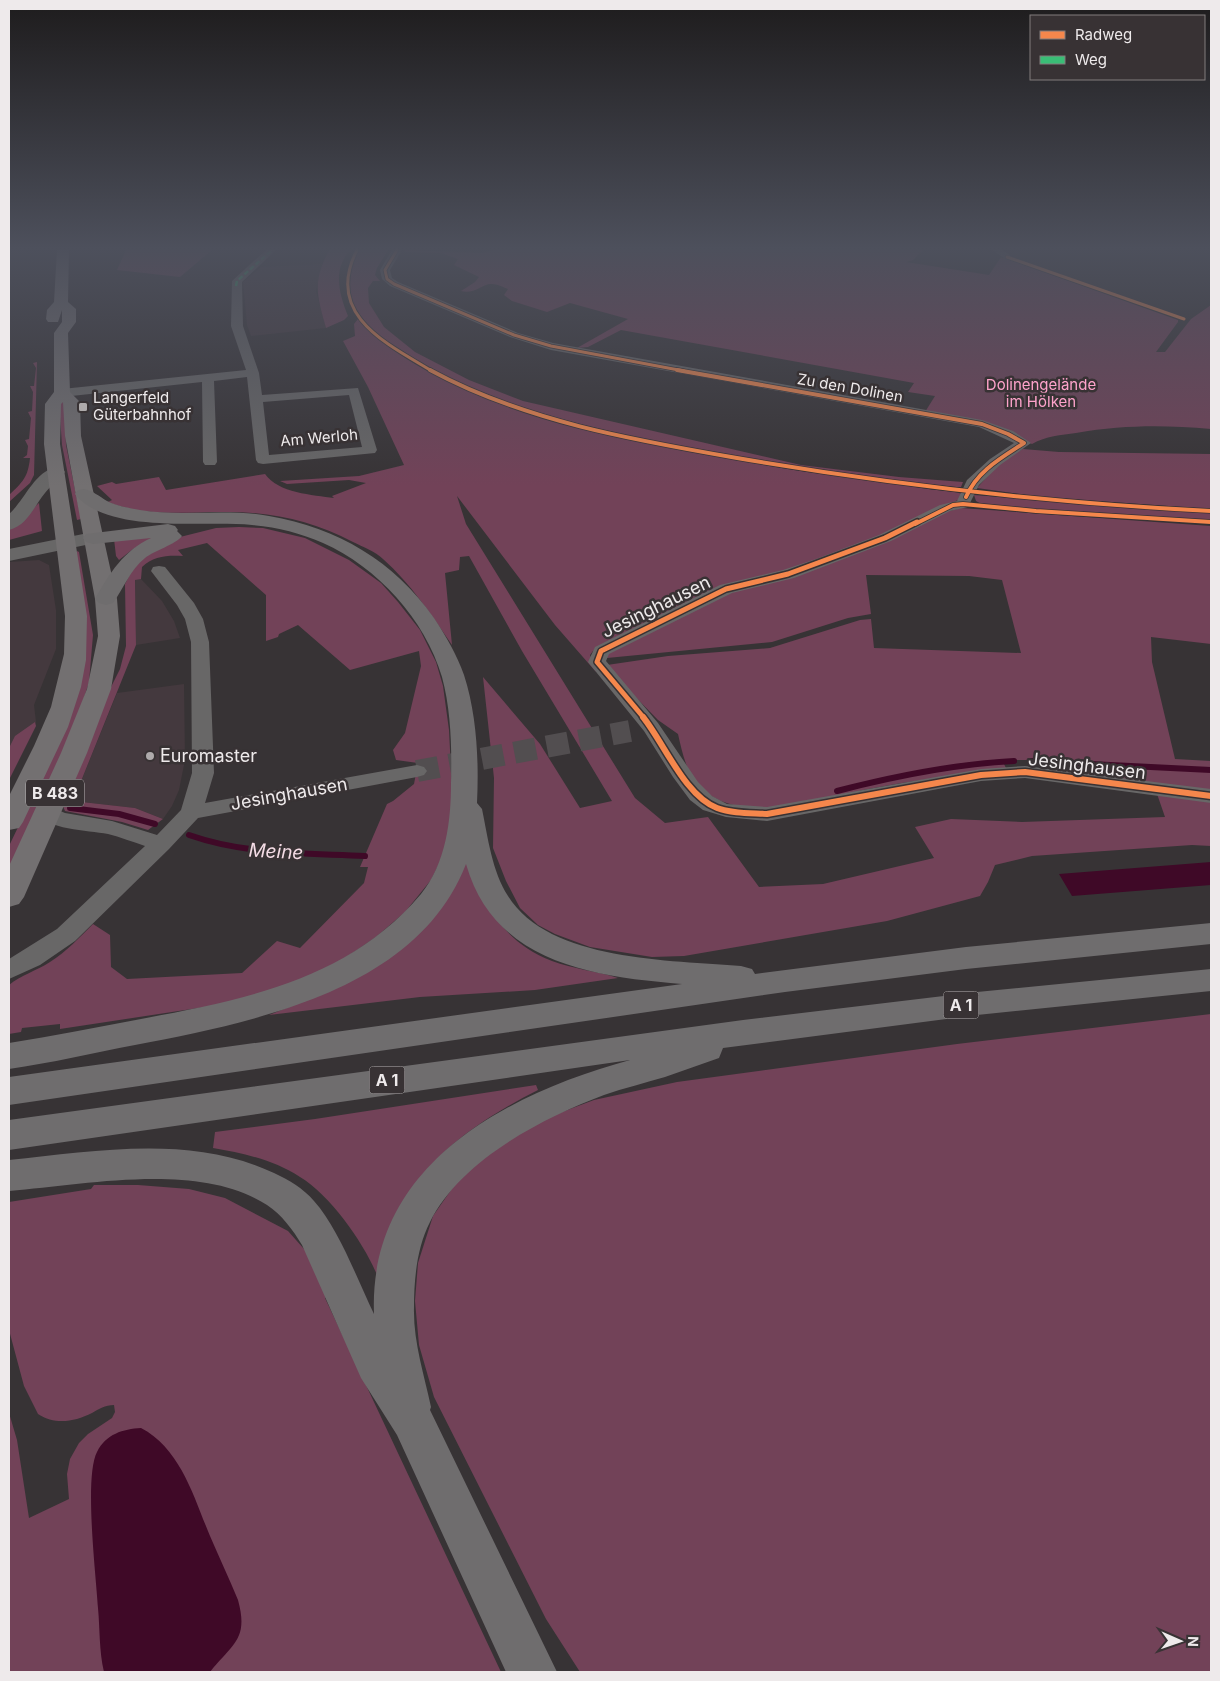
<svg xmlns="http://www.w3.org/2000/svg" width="1220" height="1681" font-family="Inter,sans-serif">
	<rect width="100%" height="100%" fill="#373335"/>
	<path fill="#44393e" d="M322,264L316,291L326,328L251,336L247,325L243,282L261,267Z
		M39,560L49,565L56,610V649L34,705L36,722L9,777V562Z
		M135,579H141L162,601L174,621L180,638L136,645Z
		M184,684L185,760L179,790L172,806L163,819L135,808L73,801L117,693Z"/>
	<path fill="#724258" d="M126,250H212L180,277L117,270Z
		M329,250H351C332,268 339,294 348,316L344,320L326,328C317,295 312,283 329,250Z
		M359,250H388L377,268L375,275L380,281H373L368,288L369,303L384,327L415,352L469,380L523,401L801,465L899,477L963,482L961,487H956C872,479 789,466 706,451C602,431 489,409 400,349C384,339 365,326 356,308C346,289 350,269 359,250Z
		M405,250L482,253L494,250H923L913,260L906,262L989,275L1001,257L1178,320V322L1156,352H1165L1191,319L1211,305V429C1163,425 1124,425 1076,433C1061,435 1046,436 1032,444L1009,434L925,412L935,396L908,392L914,383L621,330L588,347L577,348L628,319L570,303L547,312L512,301L504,295L508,289C503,287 497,284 492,284C483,283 474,295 461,291L475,282L479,277L454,265L458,259L441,253L404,252Z
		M358,319C426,394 570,426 666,446C718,456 770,467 823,474C858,479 893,483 928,489C939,491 954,490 965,495L962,498L888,534L842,552L785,572L723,587L593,651L590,655L596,672L555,625L457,496L466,524L635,798L665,823L708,817L759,887L823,884L934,858L915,827L951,819L1022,822L1165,817L1156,791L1139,782L1062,774L1043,760H1002L1006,768C958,774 911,781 863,790C838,796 803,807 778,808C755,810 727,807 708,794C688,781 683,756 678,734L658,720L611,672L607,665L668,656L770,648L860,620L871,619L874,648L1021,653L1002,580L969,576L866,575L871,614L848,618L772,642L607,658V654L615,647L728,592L785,577L886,541L942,513L961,508L1211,526V644L1151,637L1152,662L1175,759L1211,761V846L1192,845L1032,856L995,865L988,882L980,896L887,921L684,956L652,957L590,947L555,934L538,925L520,908L506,881L493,848L494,778L483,677L540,744L580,808L612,801L522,651L469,556L460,557L459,570L445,573L452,645C431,614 410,583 383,559C375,551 363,547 353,542C311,520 268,511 221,512C182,512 144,517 108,502L112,500L97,486L112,482L116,484L159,477L166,490L265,474C278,493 313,495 334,498L332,496L366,483L349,480L287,484L280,481L359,476L404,465L368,387L343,341L355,336L354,324Z
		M37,362L34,475L30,483L9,502V495C23,482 28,477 30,458H23L27,455L28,446L25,440L29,439L31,418L28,412L32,411L33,392L30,386H34L36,368L33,363Z
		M64,401L66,445L81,519L77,520L62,445L59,402Z
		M1023,449L1059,452L1211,454V509L1040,497L977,488L1003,459Z
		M974,495L1211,512V520L1163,519L983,505L976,501Z
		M39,503L42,531L9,540V530Z
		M239,527L263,528L305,538L349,560L381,583L398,602L420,630L436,662L443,686L449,730L453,809L447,848L431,880L405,912L376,937L329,969L251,1000L60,1029V1024L22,1028L21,1032L9,1034V985C21,975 36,971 50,962C66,952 80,937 93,924L110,935L111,967L127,979L242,973L277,941L300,948L364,883L368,867H360L387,804L393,801L414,784L418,763L396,760L393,750L405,733L421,666L419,651L350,670L298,625L279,634L278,637L266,641V595L207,543L178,550L183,556C168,555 153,556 142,567L141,579L135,580L136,645L73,801L135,808L163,819L148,830L122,822L65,811L62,804L81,765L108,693L120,669L126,646L125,584L137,561L180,537L216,528Z
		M162,534L133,549L119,560L116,556L114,539Z
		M77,551L79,552L93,635L89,682L73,733L11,865L9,866V846L54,752Z
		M35,722L36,726L10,778L9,748L15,736Z
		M465,856C483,903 502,942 552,961C573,969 597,971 618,978L535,990L420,997L269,1015L326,992Z
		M1211,1014V1672H580L546,1619L434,1397L419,1345L415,1301L418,1263L433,1216L458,1180L479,1158L546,1118L594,1100L677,1082L957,1044Z
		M536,1085L538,1090C493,1113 446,1142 416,1184C398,1210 388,1245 377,1275C364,1243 330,1195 300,1177C274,1160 243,1153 213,1148L215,1132L315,1119Z
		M94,1185H138L189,1189L225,1198L288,1231L312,1258L330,1294L325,1298L501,1672H9V1413L17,1440L29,1518L69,1499L67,1474L70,1459L79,1443L88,1434L112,1418L115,1412L114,1405C105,1405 99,1409 92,1413C74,1422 55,1425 38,1414L24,1386L9,1330V1202L91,1189Z"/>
	<path fill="#3f0927" d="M1211,862V885L1072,896L1059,874Z
		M141,1428C181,1449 194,1498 210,1536C219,1557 229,1578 238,1600C249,1640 232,1644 210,1672H104C99,1651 100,1629 98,1608C96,1575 84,1477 97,1452C106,1434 123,1429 141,1428Z"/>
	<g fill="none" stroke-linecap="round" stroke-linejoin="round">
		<path stroke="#3f0927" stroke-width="6" d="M1030,761L1211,770
			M837,791C895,776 954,764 1014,761
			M70,808L119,814L155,824
			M189,835C246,855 306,853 365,856"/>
		<path stroke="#524e50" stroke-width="22" stroke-dasharray="22 11" stroke-linecap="butt" d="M417,771L630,731"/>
		<path fill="#686767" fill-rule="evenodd" d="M266,250H276L242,282L243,326L259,373L262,395L358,388L377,450L375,453L263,464L258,463L256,460L247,377L214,381L217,462L215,465H205L203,462L202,382L62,397L56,393L62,389L246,370L231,326L232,281ZM349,395L362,447L269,455L263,402Z
			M392,250H402L390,270L392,278L398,282L518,333L553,343L982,420L1013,431L1031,443L1000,465L979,485L968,507L950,511L891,541L828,565L794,578L732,593L609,654L606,661L658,723L698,782L712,796L727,804L767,807L981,769L1025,766L1211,789V803L1025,778L981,781L767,821L726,817L703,810L690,800L673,777L644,731L588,662L595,647L720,585L783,570L816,559L879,535L940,505L957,501L967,480L990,459L1014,443L979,427L551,350L510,337L390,286L382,279L380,270Z
			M992,250H1003L1012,257L1007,260Z
			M159,566L165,567L194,603L203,619L209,642L214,773L205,803L417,765L424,767L427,771L424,775L417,777L198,818L169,849L75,941L40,965L9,979V959L57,929L145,846C133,842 120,837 108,834C87,830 47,830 35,812L38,807L46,805L65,813L112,821L157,835L181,810L192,773L191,642L185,619L177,605L151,571L153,567Z"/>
		<path fill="#686767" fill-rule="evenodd" d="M56,467L62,468L65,472C59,480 51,485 45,493C34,506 28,525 9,530V514C25,500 34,472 56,467Z
			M93,532L100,534L103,538L100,542L9,561V549Z"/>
		<path fill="#737071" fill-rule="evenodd" d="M57,250H69L68,302L76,309V322L68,333L70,392L80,402L81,436L117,599L120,636L111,689L87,753L24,897L19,904L9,907V866L61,753L87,689L98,636L95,599L65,436L63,402L61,404L60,444L87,616L86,660L81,687L68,727L23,822L19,828L9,830V796L34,746L51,707L64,654L65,616L44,444L45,404L54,392V333L62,322V310L58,322H48L46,319L47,310L54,302Z"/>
		<path fill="#6f6d6e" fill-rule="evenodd" d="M84,489C93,491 99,496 107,501C117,506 129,508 140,510C182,517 226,508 269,516C338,528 394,561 434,618C446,636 457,655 464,675C477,715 479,762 477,803L482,809C488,838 492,871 508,896C549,962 672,960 741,966L752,969L755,974L966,947L1211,923V944L966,969L785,992L9,1105V1077L682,984C593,977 494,963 466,864C417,991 253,1022 135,1045C93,1053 51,1063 9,1069V1043C53,1036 97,1027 141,1019C246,999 348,980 421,894C446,863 451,821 451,783C452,749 451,710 442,677C425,619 377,567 323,543C300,533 277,527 252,525C205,520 107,535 75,494L78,490Z
			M168,524L175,526L178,530L177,531L182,536C175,545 155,550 145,558C130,570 124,588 113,603L106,605L99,603L95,599C110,573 123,551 151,538L93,544L86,542L83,538L86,534Z
			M1211,969V991L977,1015L723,1048L719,1058C701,1064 683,1071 665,1077C645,1083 624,1088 604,1095C542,1118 460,1161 430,1222C417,1247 414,1279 414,1307C413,1341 424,1374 431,1407L430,1410L557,1672H506L397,1435L361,1378L302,1245C293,1230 282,1215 267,1205C199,1161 86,1185 9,1191V1160C95,1151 192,1134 274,1173C289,1180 303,1188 314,1201C339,1229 357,1279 374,1314C368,1165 506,1094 630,1060L9,1150V1120L743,1020L977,992Z"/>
		<path stroke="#3abd76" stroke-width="2.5" stroke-dasharray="5 2.5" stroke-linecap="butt" d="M236,286L237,281L272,250"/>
		<defs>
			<path id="cycleway-far3" d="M357,250C324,314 385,343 432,371
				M397,250L385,270L387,279L394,284L514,335L551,346L684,371
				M1007,257L1184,319"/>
			<path id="cycleway-far2" d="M430,370C524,421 633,440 737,458C894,485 1052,503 1211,511
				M677,370L982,424L1008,434L1024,443C1001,458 977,471 966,497
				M915,524L953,505L963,504L1036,511L1211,522"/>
			<path id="cycleway-far1" d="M644,718L597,662L601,651L726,589L788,574L885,538L917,522"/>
			<path id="cycleway" d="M643,717C664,743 685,796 717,808C733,814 751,813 767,814L981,775L1025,772L1211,796"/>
		</defs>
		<use href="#cycleway-far3" stroke="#383234" stroke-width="4.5"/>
		<use href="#cycleway-far2" stroke="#383234" stroke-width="5.5"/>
		<use href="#cycleway-far1" stroke="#383234" stroke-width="8"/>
		<use href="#cycleway" stroke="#383234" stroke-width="9"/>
		<use href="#cycleway-far3" stroke="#f5874c" stroke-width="3"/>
		<use href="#cycleway-far2" stroke="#f5874c" stroke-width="4"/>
		<use href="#cycleway-far1" stroke="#f5874c" stroke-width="5"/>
		<use href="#cycleway" stroke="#f5874c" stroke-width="6"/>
	</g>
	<linearGradient id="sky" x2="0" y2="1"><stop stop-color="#1e1c1d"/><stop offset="0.51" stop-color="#4d505c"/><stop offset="1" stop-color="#4d505c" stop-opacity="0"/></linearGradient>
	<rect width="1220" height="486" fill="url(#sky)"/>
	<g fill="#aeaaab" stroke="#383234" stroke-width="2">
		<rect x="78" y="402" width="10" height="10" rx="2.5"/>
		<circle cx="150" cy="756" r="5"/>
	</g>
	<g text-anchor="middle" stroke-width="5" stroke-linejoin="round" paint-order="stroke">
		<g font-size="15" fill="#fea3cb" stroke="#383234">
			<text x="1041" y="390">Dolinengelände<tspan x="1041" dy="17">im Hölken</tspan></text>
		</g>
		<g font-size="15" fill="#eeeaeb" stroke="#383234">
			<text transform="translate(850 388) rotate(10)" y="5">Zu den Dolinen</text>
			<text transform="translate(319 438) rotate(-5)" y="5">Am Werloh</text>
		</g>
		<g font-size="15" fill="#eeeaeb" stroke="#383234" text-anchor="start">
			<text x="93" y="403">Langerfeld<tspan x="93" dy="17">Güterbahnhof</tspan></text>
		</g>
		<g fill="#383234" stroke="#b7b3b4" stroke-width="1">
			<rect x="26" y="779.5" width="58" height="27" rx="4"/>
			<rect x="943.5" y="991.5" width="35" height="27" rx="4"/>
			<rect x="369.5" y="1066.5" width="35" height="27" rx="4"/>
		</g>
		<g font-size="16" font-weight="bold" fill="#eeeaeb">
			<text x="55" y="799">B 483</text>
			<text x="961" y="1011">A 1</text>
			<text x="387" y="1086">A 1</text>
		</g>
		<g font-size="18" fill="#eeeaeb" stroke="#383234">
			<text transform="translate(656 607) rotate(-26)" y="6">Jesinghausen</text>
			<text transform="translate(1087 766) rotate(7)" y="6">Jesinghausen</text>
			<text transform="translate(289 794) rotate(-10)" y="6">Jesinghausen</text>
		</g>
		<g font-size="18" fill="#eeeaeb" stroke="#383234" text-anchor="start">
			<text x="160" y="762">Euromaster</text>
		</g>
		<g font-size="19" font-style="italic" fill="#f4dce5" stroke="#383234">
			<text transform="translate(276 851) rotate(3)" y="7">Meine</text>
		</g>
	</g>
	<rect width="1220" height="1681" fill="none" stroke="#eeeaeb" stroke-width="20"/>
	<rect x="1030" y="15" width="175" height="65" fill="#383234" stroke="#817c7d"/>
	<rect x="1040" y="31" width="25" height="8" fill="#f5874c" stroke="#817c7d"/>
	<text x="1075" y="40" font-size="15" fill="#eeeaeb">Radweg</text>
	<rect x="1040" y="56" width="25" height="8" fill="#3abd76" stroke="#817c7d"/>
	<text x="1075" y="65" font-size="15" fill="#eeeaeb">Weg</text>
	<g transform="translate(1180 1641) rotate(92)" stroke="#383234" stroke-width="4" paint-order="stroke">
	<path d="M0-4L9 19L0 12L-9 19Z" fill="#eeeaeb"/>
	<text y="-8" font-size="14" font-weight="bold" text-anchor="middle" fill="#eeeaeb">N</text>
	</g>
</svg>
